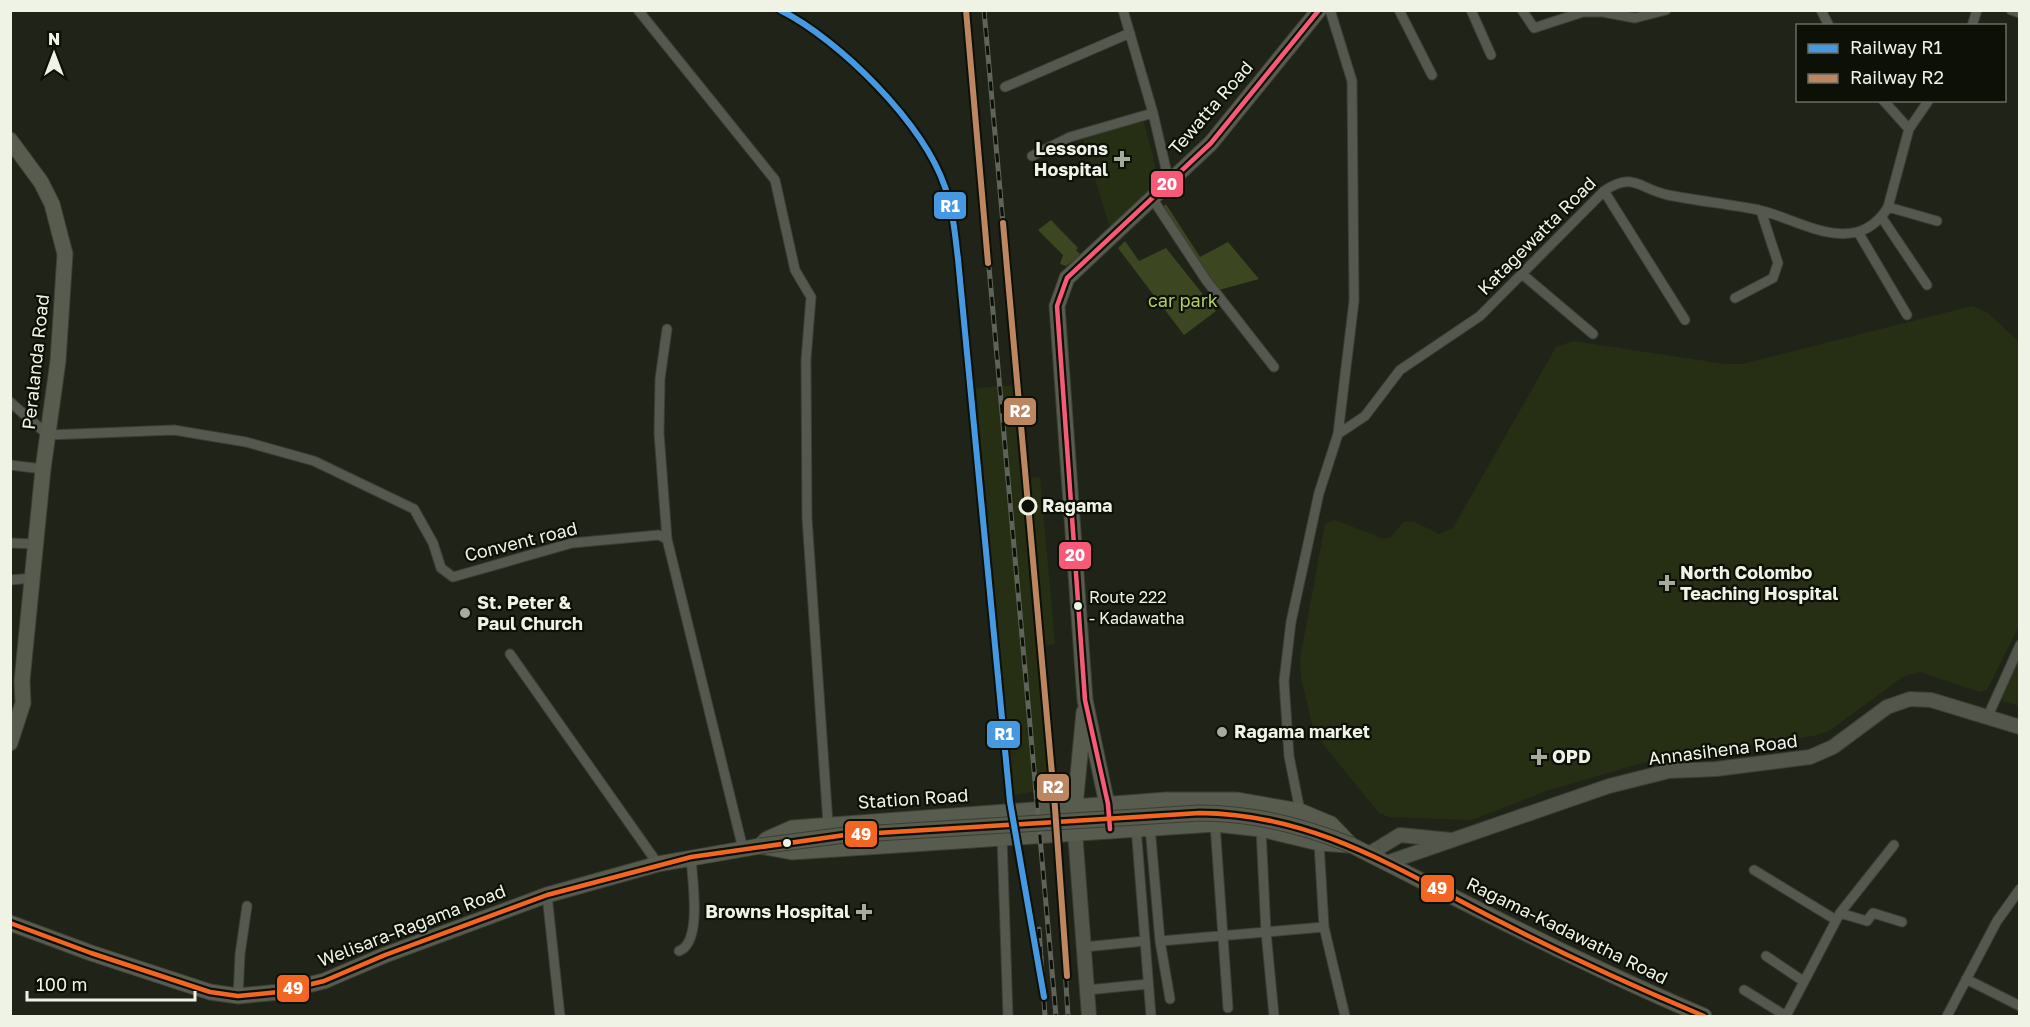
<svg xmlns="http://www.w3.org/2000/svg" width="2030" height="1027" font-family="'Golos Text',sans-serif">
	<rect width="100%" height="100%" fill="#202418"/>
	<path fill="#262e14" d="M1143,118L1160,183L1113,228L1108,222L1082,135Z
		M1972,306L1988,313L2020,343L2019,626L1987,690L1980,692L1920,672L1904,676L1829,731L1813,736L1663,757L1549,790L1472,820L1389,817L1379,813L1314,733L1301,677L1300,659L1325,524L1335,520L1384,539L1392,536L1403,522L1413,521L1439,534L1453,528L1556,347L1573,341L1725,364H1742Z
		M1013,385L1021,479L1040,477L1055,644L1046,646L1056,788L1013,795L976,388Z
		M2019,654V706L2002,701L2000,693Z"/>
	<path fill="#3c4621" d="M1166,204L1200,257L1228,242L1259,279L1215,291L1162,208Z
		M1051,220L1078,248L1076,250L1081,255L1066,266L1060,264L1063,255L1038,230Z
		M1125,241L1139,261L1166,248L1216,311L1184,335L1118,248Z"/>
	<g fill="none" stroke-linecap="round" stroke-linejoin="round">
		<defs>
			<path id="street" d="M638,10L775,180L795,270L811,297L806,360L807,518L828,824
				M1123,10L1153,113L1169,182
				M1399,10L1432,75
				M1471,10L1491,55
				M1522,10L1534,28L1583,12H1603L1635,18L1666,10
				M1821,10L1829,26
				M2011,10L2020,13
				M1972,26L1977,10
				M1005,87L1130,33
				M1883,100L1909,129
				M1032,156L1070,137L1153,113
				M1604,191L1685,320
				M1152,198L1206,280L1274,367
				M1888,207L1937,221
				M1882,218L1927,285
				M1858,232L1907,315
				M1522,274L1593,334
				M1735,298L1773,278L1778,263L1761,211
				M667,329L660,379L659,433L667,539
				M10,402L48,435L174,430L246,442L314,461L414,509L433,543L441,568L453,577L572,543L659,535L667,539L743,849
				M1338,434L1365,416L1400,370L1480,316L1604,191C1634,171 1639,189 1668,195C1698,201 1729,204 1759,210C1790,217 1825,240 1857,232C1870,229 1882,218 1888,207L1909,129L1929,100
				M10,465L43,469
				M10,543L35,544
				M10,580L33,578
				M510,654L658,864
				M1987,718L2020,645
				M1300,811L1289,756L1284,681L1291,622L1319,493L1338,434L1354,301L1352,81L1330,10
				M1215,824L1228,1008
				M1136,827L1151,1016
				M1150,827L1160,941L1170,999
				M1261,829L1266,932L1274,1016
				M1002,837L1008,1016
				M1319,843L1324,927L1345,1016
				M1754,870L1836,920
				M547,895L560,1016
				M1840,913L1867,921L1873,913L1902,922
				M1160,941L1324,927
				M1084,947L1145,941
				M679,951C703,942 692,879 691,857
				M1766,956L1803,981
				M1966,979L2020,1006
				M1087,990L1148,984
				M1744,990L1786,1016L1840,913L1894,845
				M238,996L240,954L247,906
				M1947,1016L1997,921L2020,889"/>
			<path id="secondary" d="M1075,832L1089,1016
				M1369,854L1400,835L1451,840
				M1386,863L1609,786L1669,771L1716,769L1810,757L1833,747L1887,707L1910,699L1931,700L2020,727"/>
			<path id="primary" d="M10,140L41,182L52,204L65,254L58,361L43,469L22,681L23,703L10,743
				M1109,814L1085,700L1057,306L1067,278L1211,143L1319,10
				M1074,817L1084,712
				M760,846L767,839L792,828L1166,800H1237L1300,811L1331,824L1351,845C1468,904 1583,965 1704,1016
				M10,923L91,953L210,992L238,996L279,992L324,981L385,955L547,895L658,864L760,846L792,852L1215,824L1261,829L1319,843L1348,845"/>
		</defs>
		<use href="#street" stroke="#3b3f35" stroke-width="11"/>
		<use href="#secondary" stroke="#3b3f35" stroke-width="16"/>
		<use href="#primary" stroke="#3b3f35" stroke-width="17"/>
		<use href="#street" stroke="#55584f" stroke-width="9"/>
		<use href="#secondary" stroke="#52564b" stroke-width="14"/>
		<use href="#primary" stroke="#585c4f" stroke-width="15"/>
		<defs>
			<path id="rail" d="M966,10L1056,1016
				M984,10L1055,808L1068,1016
				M1039,929L1045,1016"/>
		</defs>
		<use href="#rail" stroke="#606359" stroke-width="5"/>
		<use href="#rail" stroke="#0d1007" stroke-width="3" stroke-dasharray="9" stroke-linecap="butt"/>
		<defs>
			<path id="primary-bridge" d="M760,846L845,835L1200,813C1253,813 1301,825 1351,845"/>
		</defs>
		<use href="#primary-bridge" stroke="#3b3f35" stroke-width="17" stroke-linecap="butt"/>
		<use href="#primary-bridge" stroke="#585c4f" stroke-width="15"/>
		<defs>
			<path id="bus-1" d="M1110,829L1108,804L1085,700L1057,306L1067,278L1211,143L1319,10"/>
			<path id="bus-2" d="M10,923L91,953L210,992L238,996L279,992L324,981L385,955L547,895L691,857L845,835L1200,813C1316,814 1400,871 1501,922C1567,956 1635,987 1704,1016"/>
		</defs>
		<use href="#bus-1" stroke="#0d1007" stroke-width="9"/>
		<use href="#bus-2" stroke="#0d1007" stroke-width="9"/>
		<use href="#bus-1" stroke="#f75a77" stroke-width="4.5"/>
		<use href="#bus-2" stroke="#f26522" stroke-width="4.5"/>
		<defs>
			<path id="rail-1" d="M780,10C840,40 923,123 945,187C953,210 955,235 958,259L1010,802L1044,997"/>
			<path id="rail-2" d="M966,10L988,263
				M1003,223L1055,808L1067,976"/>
		</defs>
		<use href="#rail-1" stroke="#0d1007" stroke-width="10"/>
		<use href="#rail-2" stroke="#0d1007" stroke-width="10"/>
		<use href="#rail-1" stroke="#4699e1" stroke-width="6"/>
		<use href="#rail-2" stroke="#bb8660" stroke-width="6"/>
	</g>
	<g fill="#a7ab9e" stroke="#0d1007" stroke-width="2">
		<path d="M1119 150h6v6h6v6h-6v6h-6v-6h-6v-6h6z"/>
		<path d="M1664 574h6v6h6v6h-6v6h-6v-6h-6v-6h6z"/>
		<circle cx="465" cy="613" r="6"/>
		<circle cx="1222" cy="732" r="6"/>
		<path d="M1536 748h6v6h6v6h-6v6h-6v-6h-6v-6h6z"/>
		<path d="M861 903h6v6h6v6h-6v6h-6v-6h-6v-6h6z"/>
	</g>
	<circle fill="#0d1007" stroke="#eff3e6" stroke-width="3" cx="1028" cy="506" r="8"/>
	<g fill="#eff3e6" stroke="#0d1007" stroke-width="2">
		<circle cx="1078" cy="606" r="5"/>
		<circle cx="787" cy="843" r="5"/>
	</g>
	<g text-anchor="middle" stroke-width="4.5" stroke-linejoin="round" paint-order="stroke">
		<g font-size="16" fill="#eff3e6" stroke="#0d1007" text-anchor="start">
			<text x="1089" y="603">Route 222<tspan x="1089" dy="21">- Kadawatha</tspan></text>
		</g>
		<g font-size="18" fill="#eff3e6" stroke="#0d1007">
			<text transform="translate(1211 108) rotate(-49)" y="6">Tewatta Road</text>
			<text transform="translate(1537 236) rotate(-45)" y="6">Katagewatta Road</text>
			<text transform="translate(36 362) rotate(-84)" y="6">Peralanda Road</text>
			<text transform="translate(521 542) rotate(-14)" y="6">Convent road</text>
			<text transform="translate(1723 750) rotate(-7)" y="6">Annasihena Road</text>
			<text transform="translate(913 799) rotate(-4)" y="6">Station Road</text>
			<text transform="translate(412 926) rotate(-21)" y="6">Welisara-Ragama Road</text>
			<text transform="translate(1567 931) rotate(26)" y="6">Ragama-Kadawatha Road</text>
		</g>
		<g font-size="18" font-weight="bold" fill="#eff3e6" stroke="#0d1007" text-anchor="start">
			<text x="1108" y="155" text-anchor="end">Lessons<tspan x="1108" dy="21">Hospital</tspan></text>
			<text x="1680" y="579">North Colombo<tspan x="1680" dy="21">Teaching Hospital</tspan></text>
			<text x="477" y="609">St. Peter &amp;<tspan x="477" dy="21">Paul Church</tspan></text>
			<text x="1234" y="738">Ragama market</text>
			<text x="1552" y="763">OPD</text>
			<text x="850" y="918" text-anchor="end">Browns Hospital</text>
		</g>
		<g font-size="18" fill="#b1cd66" stroke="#0d1007">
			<text x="1183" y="307">car park</text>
		</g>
		<g font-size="18" font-weight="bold" fill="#eff3e6" stroke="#0d1007" text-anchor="start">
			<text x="1042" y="512">Ragama</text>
		</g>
	</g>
	<g stroke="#0d1007" stroke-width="2">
		<rect x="1150" y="170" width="34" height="28" rx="6" fill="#f75a77"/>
		<rect x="933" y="191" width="34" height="29" rx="6" fill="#4699e1"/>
		<rect x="1003" y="397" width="34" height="29" rx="6" fill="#bb8660"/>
		<rect x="1058" y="541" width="34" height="29" rx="6" fill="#f75a77"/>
		<rect x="986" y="720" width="35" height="29" rx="6" fill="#4699e1"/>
		<rect x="1036" y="773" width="34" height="29" rx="6" fill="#bb8660"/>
		<rect x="844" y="820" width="34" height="28" rx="6" fill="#f26522"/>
		<rect x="1420" y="874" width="35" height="29" rx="6" fill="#f26522"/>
		<rect x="276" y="974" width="34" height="29" rx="6" fill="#f26522"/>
	</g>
	<g font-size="16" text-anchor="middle" font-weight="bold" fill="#fff">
		<text x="1167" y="190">20</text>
		<text x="950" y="212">R1</text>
		<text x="1020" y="417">R2</text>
		<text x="1075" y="561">20</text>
		<text x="1004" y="740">R1</text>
		<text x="1053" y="793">R2</text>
		<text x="861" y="840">49</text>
		<text x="1437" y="894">49</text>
		<text x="293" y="994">49</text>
	</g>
	<rect width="2030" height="1027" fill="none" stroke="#eff3e6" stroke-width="24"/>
	<rect x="1796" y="24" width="210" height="78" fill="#0d1007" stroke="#676b60" stroke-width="1.5"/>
	<rect x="1808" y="44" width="30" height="9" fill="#4699e1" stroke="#676b60" stroke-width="1.5"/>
	<text x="1850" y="54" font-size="18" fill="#eff3e6">Railway R1</text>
	<rect x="1808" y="74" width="30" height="9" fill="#bb8660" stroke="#676b60" stroke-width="1.5"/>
	<text x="1850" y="84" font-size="18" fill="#eff3e6">Railway R2</text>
	<g transform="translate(54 54)" stroke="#0d1007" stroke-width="4.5" paint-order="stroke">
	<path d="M0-4.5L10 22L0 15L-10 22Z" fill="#eff3e6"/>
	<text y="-9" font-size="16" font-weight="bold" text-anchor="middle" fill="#eff3e6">N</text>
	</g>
	<path d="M27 991v9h168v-9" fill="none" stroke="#eff3e6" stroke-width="3"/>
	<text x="36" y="991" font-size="18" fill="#eff3e6" stroke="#0d1007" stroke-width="4.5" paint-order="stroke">100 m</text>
</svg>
